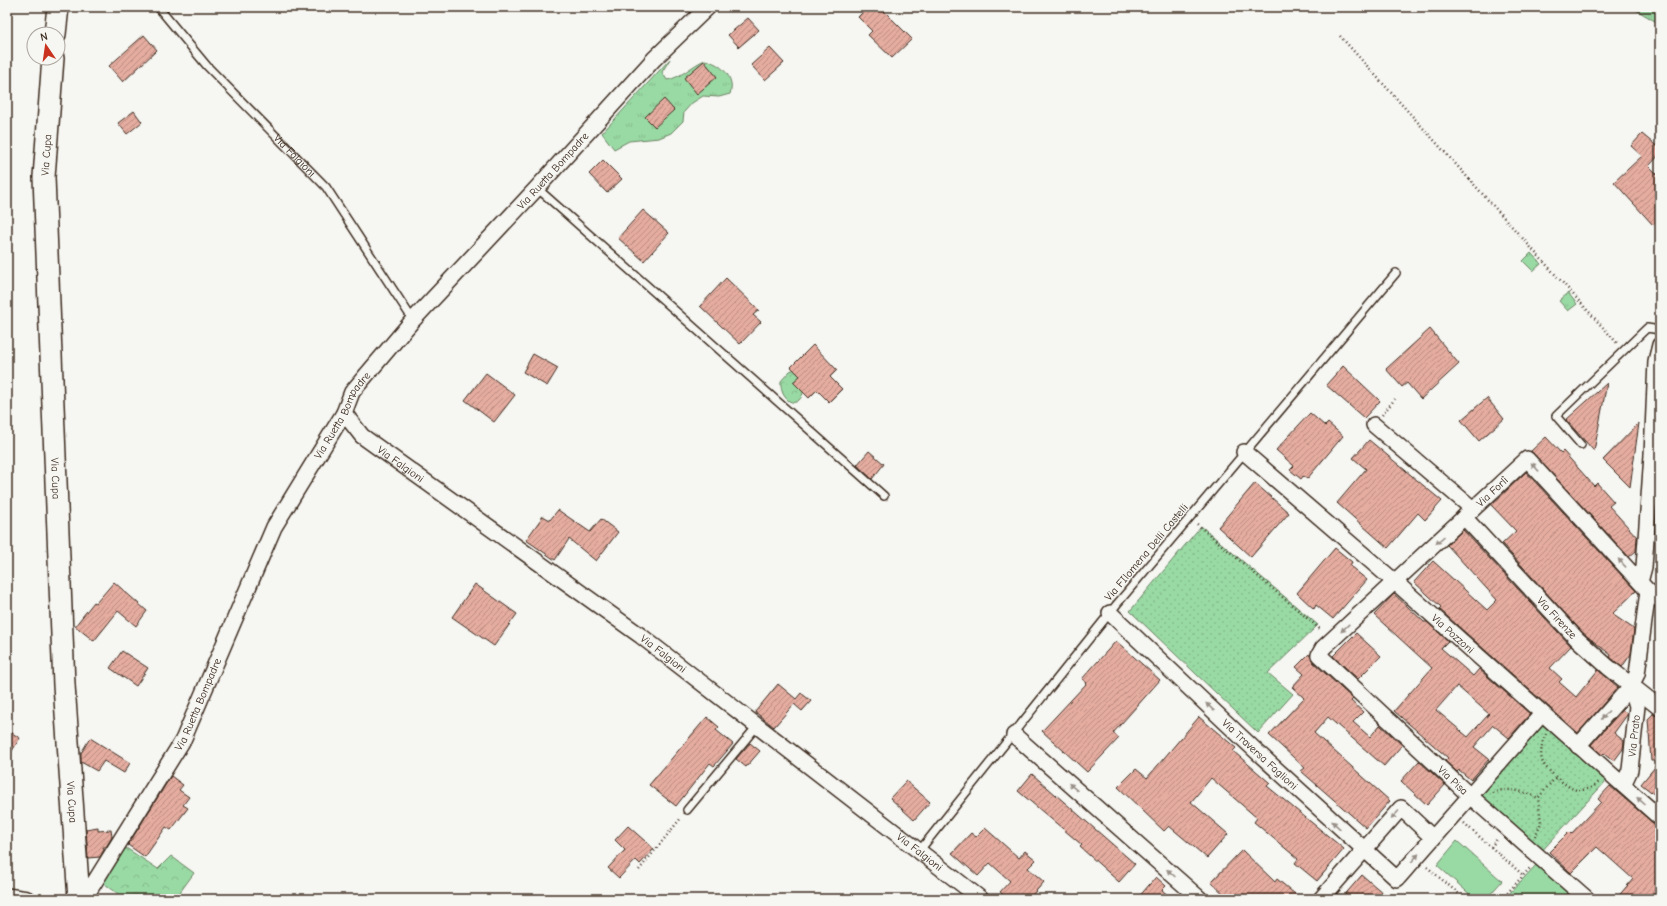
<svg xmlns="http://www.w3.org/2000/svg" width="1667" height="906" font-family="'Comic Neue',sans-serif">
	<defs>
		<pattern id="grass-tufts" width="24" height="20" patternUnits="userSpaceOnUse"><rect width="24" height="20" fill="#99daa4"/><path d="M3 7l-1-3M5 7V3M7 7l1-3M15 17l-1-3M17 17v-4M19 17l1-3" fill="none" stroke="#85bb8d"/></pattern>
		<pattern id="forest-crowns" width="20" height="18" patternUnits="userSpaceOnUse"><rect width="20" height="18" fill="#99daa4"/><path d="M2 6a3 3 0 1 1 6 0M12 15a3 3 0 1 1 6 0" fill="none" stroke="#85bb8d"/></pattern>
		<pattern id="park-dots" width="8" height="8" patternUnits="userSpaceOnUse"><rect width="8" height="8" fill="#99daa4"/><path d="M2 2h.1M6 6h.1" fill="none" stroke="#85bb8d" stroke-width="1.8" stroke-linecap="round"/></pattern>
		<pattern id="building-hatch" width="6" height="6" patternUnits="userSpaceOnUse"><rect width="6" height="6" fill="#e5aca0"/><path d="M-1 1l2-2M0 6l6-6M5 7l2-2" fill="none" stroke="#bb8c82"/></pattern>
	</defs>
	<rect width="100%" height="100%" fill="#f6f6f2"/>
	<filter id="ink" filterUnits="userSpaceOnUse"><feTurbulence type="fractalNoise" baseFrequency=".025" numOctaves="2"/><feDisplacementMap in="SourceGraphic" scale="8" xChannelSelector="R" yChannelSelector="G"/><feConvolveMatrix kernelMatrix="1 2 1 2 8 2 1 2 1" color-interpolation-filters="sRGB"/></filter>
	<g filter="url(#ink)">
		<path fill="url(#grass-tufts)" stroke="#6a8261" d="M1631,7H1660V24Z
			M670,59L662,72L667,80C681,78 692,65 705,60C720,63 736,77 730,94L719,97L703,96L692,103L684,112L683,121L671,133L659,138L629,141L614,149L602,133Z
			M1531,253L1541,264L1533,271L1523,261Z
			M1568,293L1577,304L1568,311L1559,301Z"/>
		<path fill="url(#forest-crowns)" stroke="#6a8261" d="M795,369L801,371C802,378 804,386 803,393C797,412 779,399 781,381L790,371Z
			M123,846L158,869L171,856L194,873L175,899H125L101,881Z"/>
		<path fill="url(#park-dots)" stroke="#6a8261" d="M1201,526L1318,625L1268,673L1293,694L1258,733L1130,611Z
			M1540,723L1607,780L1539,854L1475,797Z"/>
		<path fill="#99daa4" stroke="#6a8261" d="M1457,841L1502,881L1486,899H1475L1437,865Z
			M1537,864L1571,893L1565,899H1510L1507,896Z"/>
		<path fill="url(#building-hatch)" stroke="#3b2a1e" fill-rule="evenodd" d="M868,7H880L912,39L892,58L868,35L872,31L858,17Z
			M748,18L759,30L739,47L728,35Z
			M144,35L157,50L123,82L109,66Z
			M770,48L784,63L765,80L751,65Z
			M704,61L717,77L697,94L684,78Z
			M664,99L674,110L655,127L645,117Z
			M134,111L142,122L127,134L118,123Z
			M1642,134L1660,149V154L1649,166L1660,177V193L1655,198L1660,203V219L1653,225L1614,182L1642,156L1631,146Z
			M603,160L622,179L607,193L589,174Z
			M643,210L669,233L644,261L618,238Z
			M726,278L759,310L753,315L761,322L740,344L700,306Z
			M1430,329L1459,364L1421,399L1407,383L1402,387L1386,369Z
			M813,345L837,370L830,377L842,389L829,402L817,390L809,398L793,382L800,376L791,367Z
			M533,354L558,368L547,386L523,372Z
			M1343,366L1380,401L1364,418L1326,385Z
			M486,373L515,395L494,422L465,400Z
			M1607,383L1594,451L1566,420Z
			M1487,398L1504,419L1479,441L1461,420Z
			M1310,413L1325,426L1328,423L1343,436L1307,479L1303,476L1301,479L1290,470L1294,466L1276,450Z
			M1639,423L1630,487L1603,460Z
			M1546,437L1561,453L1563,451L1594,486L1597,483L1614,502L1609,506L1637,537L1636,551L1629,557L1531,451Z
			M1369,440L1442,501L1425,520L1418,513L1388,548L1337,503L1366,469L1353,458Z
			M869,451L884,464L872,479L857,465Z
			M1526,472L1636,591L1612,614L1634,629L1631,654L1622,667L1610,657L1611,655L1583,633L1502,544L1516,531L1491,505Z
			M1255,483L1289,513L1251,557L1218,527Z
			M558,510L590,532L601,519L618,532L596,561L569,539L555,560L526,540L543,516L550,520Z
			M1463,530L1571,646L1550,668L1562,679L1559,682L1576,697L1598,670L1618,687L1578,733L1439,609L1441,607L1414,582L1433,561L1487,610L1497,600L1447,545Z
			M1335,548L1352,562L1350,566L1367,580L1333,619L1316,605L1314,609L1297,593Z
			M114,582L147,611L136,626L118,611L94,641L75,626L94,602L96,603Z
			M475,584L517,614L494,646L452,617Z
			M1394,594L1424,622H1427L1448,641L1441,648L1473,676L1479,669L1530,714L1509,738L1493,725L1474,747L1489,759L1471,780L1459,770L1457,772L1445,761L1448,758L1394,711L1432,668L1374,615ZM1457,686L1489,714L1468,737L1436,710Z
			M1356,633L1381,656L1358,679L1333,656Z
			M1116,641L1160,680L1113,733L1119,738L1087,772L1042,731L1087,683L1082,679Z
			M122,651L148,668L136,686L110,668Z
			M1309,654L1313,662L1353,699L1351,701L1363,712L1353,722L1370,737L1380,725L1402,745L1384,766L1328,717L1314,733L1390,801L1366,828L1301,771L1305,768L1269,735L1304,698L1292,687L1304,674L1296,667Z
			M778,684L796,699L801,693L811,701L802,711L794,704L774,727L755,712Z
			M1622,710L1627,713V715L1614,733L1624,741L1623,749L1614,761L1604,753L1602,755L1591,745Z
			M1653,714L1660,717V761H1651L1648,719Z
			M707,717L719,727L716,730L733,744L714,766L710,763L676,806L649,785Z
			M1199,717L1236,748L1233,751L1270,783L1267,786L1344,849L1317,881L1295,863L1298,859L1254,822L1257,818L1211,778L1191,802L1228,834L1207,858L1169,826L1164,831L1118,787L1136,769L1147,778Z
			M7,730L20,738L7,759Z
			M90,738L130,763L124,773L104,761L97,771L81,762V753Z
			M750,743L760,751L746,767L736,759Z
			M1419,761L1445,785L1427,805L1401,781Z
			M1660,761V799L1641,784Z
			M1032,774L1135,864L1119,882L1080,847L1082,845L1018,791Z
			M171,776L183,785L179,790L189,797L183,805L188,808L171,830L166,827L145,857L128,845Z
			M906,781L930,802L914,820L890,798Z
			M1610,786L1660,829V899H1616L1633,879L1597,847L1571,873L1549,852L1569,832L1571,834L1601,802L1598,799Z
			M628,826L654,849L640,864L636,860L619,878L608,868L625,850L615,840Z
			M98,827V831L111,830L112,837L106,847H103L104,850L100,857L88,858L86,829Z
			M985,828L1019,858L1025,851L1036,860L1028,868L1044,882L1029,899H1008L1000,892L1010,881L990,863L978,876L952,853L971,833L976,837Z
			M1242,850L1275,882L1277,879L1301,899H1229L1211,882Z
			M1362,875L1390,899H1341Z
			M1156,877L1166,886L1162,890L1172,899H1137Z"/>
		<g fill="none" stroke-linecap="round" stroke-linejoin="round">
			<defs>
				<g id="lane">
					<path id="s1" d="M158,7L207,66L326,187L413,320"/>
					<path d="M537,188L884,496"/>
					<path d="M1581,445L1556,416L1647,328L1660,330"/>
					<path d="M687,810L757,726"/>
					<path d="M920,850L1117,604L1396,273"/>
				</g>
				<g id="street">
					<path id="s2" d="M344,413L362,436L641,636L981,899"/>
					<path d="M1374,425L1473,509"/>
					<path id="s3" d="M1244,452L1394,581L1660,818"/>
					<path id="s4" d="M1464,517L1577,639L1608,667L1660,708"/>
					<path d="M1640,582L1644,567L1652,455L1656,361L1660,345"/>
					<path id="s5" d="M1110,613L1255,750L1397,879L1542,714"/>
					<path d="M1014,735L1200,899"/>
					<path d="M1578,746L1631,686L1637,674L1648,591"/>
					<path id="s6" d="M1623,785L1630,770L1637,706L1631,686"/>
					<path d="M7,896L27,899"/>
					<path id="s7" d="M84,899L183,740L274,527L344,413L352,392L413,320L537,188L654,59L708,7"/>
					<path d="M1321,899L1401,808L1433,838"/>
					<path id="s8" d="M1587,899L1470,796L1319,655L1323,648L1527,459L1648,591L1660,600"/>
				</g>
				<g id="secondary">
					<path d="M55,34L58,7"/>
					<path id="s9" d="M53,58L44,177L64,685L79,899"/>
				</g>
			</defs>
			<use href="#lane" stroke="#3b2a1e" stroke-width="10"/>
			<use href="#street" stroke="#3b2a1e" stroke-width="18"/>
			<use href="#secondary" stroke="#3b2a1e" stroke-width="24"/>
			<path stroke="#3b2a1e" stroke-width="2.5" stroke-dasharray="1 3" stroke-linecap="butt" d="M1340,36L1617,343
				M1382,415L1395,399
				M1197,524L1321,630
				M1546,734C1542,742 1539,755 1543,763C1547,770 1566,787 1574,789C1582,792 1593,788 1599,782
				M1493,793C1506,786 1526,792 1538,798L1556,777
				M1464,823L1491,847L1497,839
				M1535,836L1541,823L1538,798
				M1491,847L1523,875
				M1427,867L1465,899
				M639,870L681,818
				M1502,899L1530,868"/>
			<use href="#lane" stroke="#f6f6f2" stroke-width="7"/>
			<use href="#street" stroke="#f6f6f2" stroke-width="15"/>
			<use href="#secondary" stroke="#f6f6f2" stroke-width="21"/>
		</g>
		<defs><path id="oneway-solid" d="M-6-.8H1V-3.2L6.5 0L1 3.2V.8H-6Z"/></defs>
		<g fill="#989088">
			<use href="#oneway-solid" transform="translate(1535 467) rotate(-133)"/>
			<use href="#oneway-solid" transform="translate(1440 540) rotate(138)"/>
			<use href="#oneway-solid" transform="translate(1622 563) rotate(-133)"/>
			<use href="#oneway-solid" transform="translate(1345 628) rotate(136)"/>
			<use href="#oneway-solid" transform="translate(1210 707) rotate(-137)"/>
			<use href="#oneway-solid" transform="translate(1605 715) rotate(131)"/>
			<use href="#oneway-solid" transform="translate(1073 787) rotate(-139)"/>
			<use href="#oneway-solid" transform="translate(1641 801) rotate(-138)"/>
			<use href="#oneway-solid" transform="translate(1395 815) rotate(131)"/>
			<use href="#oneway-solid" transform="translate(1336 825) rotate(-137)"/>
			<use href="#oneway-solid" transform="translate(1415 858) rotate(-48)"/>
			<use href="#oneway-solid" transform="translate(1171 873) rotate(-138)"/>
		</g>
	</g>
	<g text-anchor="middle" stroke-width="3" stroke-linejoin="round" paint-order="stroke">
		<g font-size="11" fill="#3b2a1e" stroke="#f6f6f2">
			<text transform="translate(46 155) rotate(-86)" y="4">Via Cupa</text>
			<text dy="4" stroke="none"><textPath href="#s1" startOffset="202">Via Falgioni</textPath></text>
			<text dy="4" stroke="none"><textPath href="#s7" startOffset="874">Via Ruetta Bompadre</textPath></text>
			<text dy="4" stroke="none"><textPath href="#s7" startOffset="550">Via Ruetta Bompadre</textPath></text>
			<text dy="4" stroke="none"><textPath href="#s2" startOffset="77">Via Falgioni</textPath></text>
			<text dy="4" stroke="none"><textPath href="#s9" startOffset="421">Via Cupa</textPath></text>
			<text dy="4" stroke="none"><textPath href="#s8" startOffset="601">Via Forlì</textPath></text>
			<text transform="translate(1146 552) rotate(-50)" y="4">Via FIlomena Delli Castelli</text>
			<text dy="4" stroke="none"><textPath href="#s4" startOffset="137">Via Firenze</textPath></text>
			<text dy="4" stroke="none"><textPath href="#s3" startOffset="277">Via Pozzoni</textPath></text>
			<text dy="4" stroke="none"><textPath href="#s2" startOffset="401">Via Falgioni</textPath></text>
			<text dy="4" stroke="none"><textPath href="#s7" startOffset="226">Via Ruetta Bompadre</textPath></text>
			<text dy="4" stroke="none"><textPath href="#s6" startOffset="51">Via Prato</textPath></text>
			<text dy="4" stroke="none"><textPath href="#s5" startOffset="206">Via Traversa Faglioni</textPath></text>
			<text transform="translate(1453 780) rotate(43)" y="4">Via Pisa</text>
			<text dy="4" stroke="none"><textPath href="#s9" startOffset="745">Via Cupa</textPath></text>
			<text dy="4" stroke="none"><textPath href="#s2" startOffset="725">Via Falgioni</textPath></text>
		</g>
	</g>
	<rect width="1667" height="906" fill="none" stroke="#f6f6f2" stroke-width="24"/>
	<rect x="12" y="12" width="1643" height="882" fill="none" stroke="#3b2a1e" stroke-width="1.5" filter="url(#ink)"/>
	<g transform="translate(46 46) rotate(347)"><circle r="19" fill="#f6f6f2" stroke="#aba49d"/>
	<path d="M0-3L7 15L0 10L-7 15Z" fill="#c8321e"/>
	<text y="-6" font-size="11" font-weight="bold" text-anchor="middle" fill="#3b2a1e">N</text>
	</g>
</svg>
